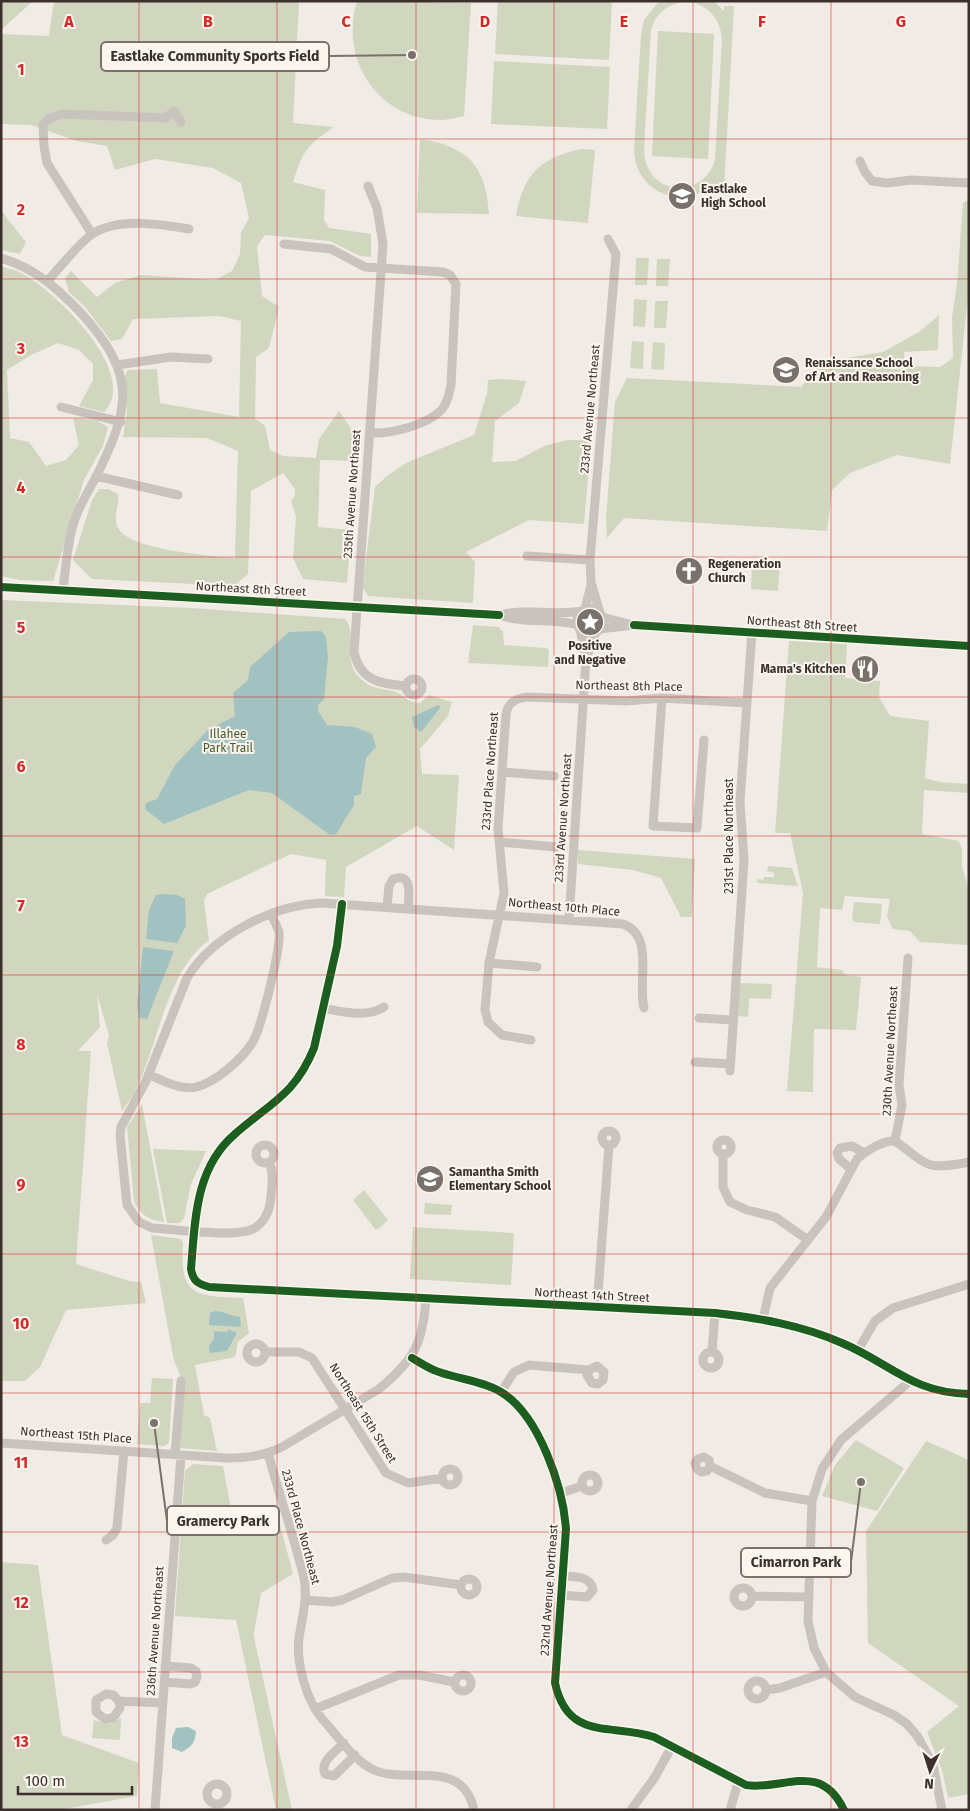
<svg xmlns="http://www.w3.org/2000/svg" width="970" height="1811" font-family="'Fira Sans',sans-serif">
	<rect width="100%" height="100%" fill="#f0ebe5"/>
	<path fill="#d1d6bf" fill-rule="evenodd" d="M1,1H33L1,30Z
		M54,1H299L293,123L334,127C307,145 303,151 293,182L325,190L324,220L329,228L371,234V257L360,256L330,241L265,235L257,246L262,296L279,307L269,348L256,357L255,418L265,426L270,450L283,456L316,458L319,439L339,411L361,443L359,461L320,460L318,527L351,530L347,583L303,579L293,558L296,517L291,501L295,496V489L283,473L251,491L248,574L234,586L92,579L73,560L92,500L99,489H108L118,494C120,505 112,518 118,528C129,550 211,556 235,558L238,451L207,438L123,437L127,411L124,377L128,370L157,369L160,403L239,417L241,321L219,316L133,319L122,339L111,341L86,308L69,292L65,278L71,271L97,297L115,283L141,275L215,280L232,271L240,254L241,233L249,218L241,183L213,168L155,159L115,170L107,146L77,141L31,125L1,124V34L49,36Z
		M357,1L471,3L464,116C457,117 449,120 441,120C378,120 339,59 357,1Z
		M498,1H612L609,60L495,54Z
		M659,1H714L724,11V6H734L724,189L714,188V183C683,213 635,192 634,150L641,35L644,20ZM682,2C705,1 721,17 722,40L715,160C702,202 645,195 644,150L651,29C656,14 666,5 682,2Z
		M658,31L714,34L708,159L652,156Z
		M494,61L610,67L607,129L491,124Z
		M420,139C467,146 486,165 489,214L417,213Z
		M582,149L595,150L588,223L516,216C523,174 541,157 582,149Z
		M969,200V288L950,464L897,455L850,473L832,490L827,531L624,518L607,538L606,518L615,402L627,378L801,387L822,362L883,352L919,332L939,315L938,350L904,352L905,366L940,367L953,358L952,318L957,284L963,203Z
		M1,209L5,216L26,242L20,254L1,250Z
		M636,258H649L647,285H635Z
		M657,259H670L668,286H656Z
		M1,266C8,269 17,270 23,274C56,292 141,374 104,412L79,406L93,380V364L79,350L58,343L31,355L7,370L10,438L29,442L46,466L66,460L79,445L73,418L95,420L108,427L103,446L84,480L53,581L20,580L1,576Z
		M634,299L647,300L645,327L633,326Z
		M655,301H668L666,328H654Z
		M632,341L644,342L643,369L630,368Z
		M653,342L665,343L664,370L651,369Z
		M500,379L526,381L519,403L495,421L492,462L516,461L544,446L567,440H581L592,430L584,524L529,520L466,552L475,562L473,603L368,596L363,588L364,575L375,487L387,476L406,463L474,435L487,394L488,380Z
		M767,563L780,564L778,591L751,589L752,564Z
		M1,600L191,608L345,619C360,634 336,666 369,685C378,690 387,689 396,692C406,696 406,702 420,703L429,695L452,702L448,716L420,749L422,774L459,775L454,850L417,826L346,867L344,897L325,896L326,860L291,854L207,894L204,901L209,940C167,971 159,1040 138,1085C134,1094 128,1103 122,1111L107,1043L109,1035L97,994L100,1027L78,1051H91L76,1264L129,1281L141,1282L146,1303L66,1310L40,1367L25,1381H1Z
		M473,625L499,627L503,632L504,645L546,648L549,650L548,667L468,663Z
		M789,641L847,644L845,678L880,681L879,697L890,716L929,721L925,778L939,782L969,784V793L924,790L922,834L959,841L962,849V867L969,891V945L920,942L910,931L893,929L887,916L890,899L845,896L842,910L820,908L817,967L842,970L845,975L861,977L856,1030L814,1029L813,1092L787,1091L803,893L790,833H775Z
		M578,850L695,859L692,917H681L661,878L633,870L578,864Z
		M768,866L792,868L798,886L757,883V879L763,880L764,877H774V873L767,871Z
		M854,902L882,904L880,924L854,922L852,918Z
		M740,983L772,984L771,999L749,998L748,1017L738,1016Z
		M142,1104L164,1222C150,1221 139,1214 134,1201L127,1127Z
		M153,1149L206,1151L191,1184L184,1218L180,1223H167Z
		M364,1190L388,1220L378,1229H375L353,1200Z
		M425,1203L452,1205L451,1215L424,1214Z
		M413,1227L514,1233L511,1285L410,1279Z
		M151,1235L181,1239L183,1243C179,1297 196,1296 243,1298L249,1333L238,1342L235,1357L195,1365L204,1415L210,1418L217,1451L180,1448L182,1379L174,1361Z
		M152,1378L173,1379L169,1442L165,1446L137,1444L140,1403H150Z
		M856,1440L904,1468L877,1511L822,1496L835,1465Z
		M926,1441L969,1460V1794L948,1798L942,1770L927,1732L959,1706L868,1643L866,1531Z
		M193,1464L223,1466L233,1519L278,1517L293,1574L261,1593L254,1633H253L292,1810H276L236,1620L175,1616L185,1471Z
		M1,1562L38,1565L62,1735L139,1763L137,1796L59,1810H1Z
		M121,1718L120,1740L92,1738L94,1720L110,1724Z"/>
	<path fill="#a1c2c1" d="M321,631L326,637L328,657L324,699L318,705V711L327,725L355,727L372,734L376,747L366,758L361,794L354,796V805L336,834L330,835L272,793L249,790L164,824L145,809L146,803L157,799L175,765L208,730L235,716L233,693L248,680L250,667L289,632Z
		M438,705L441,707L421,732L414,727L412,717Z
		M164,894L177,895L185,899L186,926L177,943L146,939L149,910L156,895Z
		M143,947L174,951L147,1019L139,1018L137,1005Z
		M215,1311C224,1311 230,1316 240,1317L241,1327L209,1325L210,1313Z
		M228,1329L237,1333L227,1351L210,1353L209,1346L214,1339V1331L227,1332Z
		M188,1727L196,1731C195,1743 192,1746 182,1752L172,1748V1738L176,1728Z"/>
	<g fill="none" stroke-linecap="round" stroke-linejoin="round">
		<path stroke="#c9c3be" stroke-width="9" d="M860,161L865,172L872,181L887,183L912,180L969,183
			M368,186L377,208L383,244L354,652C360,681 381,684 406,686
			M92,234L47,163L44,146L43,125L47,120L61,114L166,118L174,111L181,122
			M284,244L331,249L365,267L443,272L450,275L456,284L451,385C449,394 448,401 443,408C429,425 391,434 370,433
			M1,258C35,268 57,288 81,313C137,375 131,406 96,477C88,492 79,506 74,522C67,543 66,567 63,589
			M48,280C62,266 75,247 91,235C116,217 161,224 189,229
			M117,365L171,357L208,359
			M61,407L121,422
			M96,476L178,495
			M527,556L590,560
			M1,587L499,615C526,608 554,616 582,611
			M577 621a13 13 0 1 1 26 0a13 13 0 1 1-26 0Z
			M585,609L591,585
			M600,613L591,582L590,560L616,254L608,239
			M499,615C525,624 552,618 578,625
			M602,617L629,624
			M599,629L634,625L969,646
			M586,659L596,632
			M406 687a8 8 0 1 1 16 0a8 8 0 1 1-16 0Z
			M662,698L653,826L697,828L704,740
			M502,772L554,776
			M499,842L556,847
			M342,904L337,946L314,1048C295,1095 270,1103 235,1134C195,1168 195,1221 191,1269C193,1281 198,1284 209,1287L715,1313C759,1318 801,1325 842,1343C890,1363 912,1393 969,1394
			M387,907L389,886L393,879C413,872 409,895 408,909
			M569,919L586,659L580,629
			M489,963L537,967
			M323,1008C341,1012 367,1018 384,1007
			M699,1018L733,1020
			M531,1040L502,1035L488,1022L485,1010L489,963L504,893L498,829L506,714C508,702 516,698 528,697L626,701L662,698L746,703
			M695,1062L730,1064
			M730,1071L744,860L740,802L752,631
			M149,1075C163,1080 181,1091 196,1087C215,1083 242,1059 252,1043C261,1030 281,948 279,932C277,926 274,920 271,915
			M602 1138a7 7 0 1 1 14 0a7 7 0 1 1-14 0Z
			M717 1147a7 7 0 1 1 14 0a7 7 0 1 1-14 0Z
			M895,1141C929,1165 924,1171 969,1162
			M256 1154a9 9 0 1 1 18 0a9 9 0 1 1-18 0Z
			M723,1155V1187L730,1202L747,1210L775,1217L808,1240
			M269,1162C274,1173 272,1184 271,1196C270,1210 266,1222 253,1229C236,1238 174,1229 152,1228L139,1222L127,1205L120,1135L121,1127L146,1081L187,978C213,935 273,905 322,903L623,924C655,936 637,979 644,1008
			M851,1169L839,1159L837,1153L840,1148L852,1146L864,1153
			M597,1307L609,1145
			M763,1319L770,1288L826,1217L857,1159C866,1151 883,1140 895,1141L902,1105L899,1085L908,958
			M247 1353a9 9 0 1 1 18 0a9 9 0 1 1-18 0Z
			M858,1350L875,1321L893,1308L969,1284
			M266,1352H299L312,1358L386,1473L408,1483L442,1478
			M712,1352L715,1313
			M703 1360a8 8 0 1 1 16 0a8 8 0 1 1-16 0Z
			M412,1358C421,1363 429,1369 439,1372C459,1379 483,1381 501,1392C539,1415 563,1487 566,1529L555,1683C568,1742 612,1723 654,1737L746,1785C783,1791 820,1760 844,1810
			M910,1381L841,1440L822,1469L812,1501L808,1621L814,1648L826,1672L855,1697L894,1715L907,1724L918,1737L933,1765L942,1810
			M501,1392L514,1372L529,1365L589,1370L597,1366L604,1372L603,1380L598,1384L592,1383L587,1375L589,1370
			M1,1443L226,1458C247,1458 263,1456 282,1447L379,1389C414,1360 423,1344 426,1298
			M268,1453C279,1495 294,1536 304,1578C308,1599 302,1617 299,1638C296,1663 306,1700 323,1720C338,1736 354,1761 374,1770C407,1785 463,1757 474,1810
			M175,1454L181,1381
			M710,1466L707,1471L701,1472L697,1469L695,1463L698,1459L704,1457L709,1460L710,1466L765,1493L812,1501
			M442 1477a8 8 0 1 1 16 0a8 8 0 1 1-16 0Z
			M582 1483a8 8 0 1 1 16 0a8 8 0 1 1-16 0Z
			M561,1493L582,1486
			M106,1540L113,1535L117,1528L124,1451
			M461 1587a8 8 0 1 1 16 0a8 8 0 1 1-16 0Z
			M734 1597a9 9 0 1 1 18 0a9 9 0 1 1-18 0Z
			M561,1595L587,1597L593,1590C591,1575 573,1577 562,1576
			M752,1596L807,1597
			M306,1600L332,1602L342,1600L392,1578L404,1577L461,1585
			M455 1683a8 8 0 1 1 16 0a8 8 0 1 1-16 0Z
			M748 1690a9 9 0 1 1 18 0a9 9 0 1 1-18 0Z
			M164,1682L190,1684L195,1682L197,1677L196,1671L191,1668L165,1666
			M766,1690L780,1688L826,1672
			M119,1701L120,1708L113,1718L105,1719L96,1712V1700L106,1694L113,1695L119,1701L162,1703
			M315,1709L399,1675H419L454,1682
			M344,1743C336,1751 319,1762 325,1774L334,1776L355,1755
			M207 1794a10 10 0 1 1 20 0a10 10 0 1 1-20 0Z
			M155,1810L181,1455
			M631,1810L655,1777L672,1746
			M730,1810L738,1783"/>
		<defs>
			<path id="cycleway" d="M1,587L499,615
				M634,625L969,646
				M342,904L337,946L314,1048C295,1095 270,1103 235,1134C195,1168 195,1221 191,1269C193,1281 198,1284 209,1287L715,1313C759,1318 801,1325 842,1343C890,1363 912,1393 969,1394
				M412,1358C421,1363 429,1369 439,1372C459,1379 483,1381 501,1392C539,1415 563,1487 566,1529L555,1683C568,1742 612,1723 654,1737L746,1785C783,1791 820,1760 844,1810"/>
		</defs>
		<use href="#cycleway" stroke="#fbf5ee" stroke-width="11"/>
		<use href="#cycleway" stroke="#1b5e20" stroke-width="8"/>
	</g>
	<path fill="none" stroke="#d62828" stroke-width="1" stroke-opacity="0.55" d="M139,1V1810M277,1V1810M416,1V1810M554,1V1810M693,1V1810M831,1V1810M1,139H969M1,279H969M1,418H969M1,557H969M1,697H969M1,836H969M1,975H969M1,1114H969M1,1254H969M1,1393H969M1,1532H969M1,1672H969"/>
	<defs>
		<symbol id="school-disc" viewBox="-11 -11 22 22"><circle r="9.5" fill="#7a716c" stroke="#fbf5ee"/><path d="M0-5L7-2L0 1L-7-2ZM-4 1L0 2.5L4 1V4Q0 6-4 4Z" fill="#fff"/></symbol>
		<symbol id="church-disc" viewBox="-11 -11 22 22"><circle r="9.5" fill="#7a716c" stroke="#fbf5ee"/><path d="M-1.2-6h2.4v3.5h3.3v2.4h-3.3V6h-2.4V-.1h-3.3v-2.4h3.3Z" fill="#fff"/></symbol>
		<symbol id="sight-disc" viewBox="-11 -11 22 22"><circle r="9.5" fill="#7a716c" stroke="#fbf5ee"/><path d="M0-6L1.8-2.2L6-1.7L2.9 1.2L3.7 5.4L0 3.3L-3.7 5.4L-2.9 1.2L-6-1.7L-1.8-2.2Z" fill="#fff"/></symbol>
		<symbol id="restaurant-disc" viewBox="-11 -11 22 22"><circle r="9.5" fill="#7a716c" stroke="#fbf5ee"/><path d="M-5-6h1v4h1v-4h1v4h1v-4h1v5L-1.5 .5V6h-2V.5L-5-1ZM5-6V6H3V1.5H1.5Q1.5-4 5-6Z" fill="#fff"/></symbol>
	</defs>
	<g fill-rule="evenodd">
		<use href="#school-disc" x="666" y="180" width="32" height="32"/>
		<use href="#school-disc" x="770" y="354" width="32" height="32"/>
		<use href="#church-disc" x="673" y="555" width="32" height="32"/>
		<use href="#sight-disc" x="574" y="606" width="32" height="32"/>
		<use href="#restaurant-disc" x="849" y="653" width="32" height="32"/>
		<use href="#school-disc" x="414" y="1163" width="32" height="32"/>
	</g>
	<g text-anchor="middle" stroke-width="4" stroke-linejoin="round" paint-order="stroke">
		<g font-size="12" font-weight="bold" fill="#3b302b" stroke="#fbf5ee" text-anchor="start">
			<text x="701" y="193">Eastlake<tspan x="701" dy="14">High School</tspan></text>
			<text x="805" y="367">Renaissance School<tspan x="805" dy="14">of Art and Reasoning</tspan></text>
			<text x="708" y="568">Regeneration<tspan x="708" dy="14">Church</tspan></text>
			<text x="590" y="650" text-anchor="middle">Positive<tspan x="590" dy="14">and Negative</tspan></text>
			<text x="846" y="673" text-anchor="end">Mama's Kitchen</text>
			<text x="449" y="1176">Samantha Smith<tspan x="449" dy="14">Elementary School</tspan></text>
		</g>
		<g font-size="12" fill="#3b302b" stroke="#fbf5ee">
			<text transform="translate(590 409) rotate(-85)" y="4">233rd Avenue Northeast</text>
			<text transform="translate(352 494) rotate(-86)" y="4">235th Avenue Northeast</text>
			<text transform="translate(251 589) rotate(3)" y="4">Northeast 8th Street</text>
			<text transform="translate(802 624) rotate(4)" y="4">Northeast 8th Street</text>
			<text transform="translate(629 686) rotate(1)" y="4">Northeast 8th Place</text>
			<text transform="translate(490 771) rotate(-86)" y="4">233rd Place Northeast</text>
			<text transform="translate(563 818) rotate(-86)" y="4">233rd Avenue Northeast</text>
			<text transform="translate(729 836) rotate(-90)" y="4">231st Place Northeast</text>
			<text transform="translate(564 907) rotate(5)" y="4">Northeast 10th Place</text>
			<text transform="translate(890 1051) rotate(-87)" y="4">230th Avenue Northeast</text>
			<text transform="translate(592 1295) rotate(3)" y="4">Northeast 14th Street</text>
			<text transform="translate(363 1413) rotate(58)" y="4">Northeast 15th Street</text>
			<text transform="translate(76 1435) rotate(4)" y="4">Northeast 15th Place</text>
			<text transform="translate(301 1527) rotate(75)" y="4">233rd Place Northeast</text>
			<text transform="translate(549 1590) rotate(-86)" y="4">232nd Avenue Northeast</text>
			<text transform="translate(155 1631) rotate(-86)" y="4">236th Avenue Northeast</text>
		</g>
		<g font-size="12" fill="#4a5a2e" stroke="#fbf5ee">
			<text x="228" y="738">Illahee<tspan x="228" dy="14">Park Trail</tspan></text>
		</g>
	</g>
	<g font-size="16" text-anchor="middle" font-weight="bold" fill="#d62828" stroke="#fbf5ee" stroke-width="4" stroke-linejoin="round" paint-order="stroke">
		<text x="69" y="27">A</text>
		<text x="208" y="27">B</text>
		<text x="346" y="27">C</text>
		<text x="485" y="27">D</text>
		<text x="624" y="27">E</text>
		<text x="762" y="27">F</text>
		<text x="901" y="27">G</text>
		<text x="21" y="75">1</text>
		<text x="21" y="215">2</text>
		<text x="21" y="354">3</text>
		<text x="21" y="493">4</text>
		<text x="21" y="633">5</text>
		<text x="21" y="772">6</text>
		<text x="21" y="911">7</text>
		<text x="21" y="1050">8</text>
		<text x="21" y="1190">9</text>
		<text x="21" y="1329">10</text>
		<text x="21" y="1468">11</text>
		<text x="21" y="1608">12</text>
		<text x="21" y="1747">13</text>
	</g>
	<path fill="none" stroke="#7a716c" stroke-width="2" d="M412 55L329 56M154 1423L167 1521M861 1482L851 1562"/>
	<g fill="#7a716c" stroke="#fbf5ee" stroke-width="2">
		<circle cx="412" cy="55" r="5"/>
		<circle cx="154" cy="1423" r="5"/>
		<circle cx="861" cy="1482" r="5"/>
	</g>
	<g fill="#fbf5ee" stroke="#7a716c" stroke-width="2">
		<rect x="101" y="42" width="228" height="29" rx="5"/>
		<rect x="167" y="1506" width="112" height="29" rx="5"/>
		<rect x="741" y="1548" width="110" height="29" rx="5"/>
	</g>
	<g font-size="14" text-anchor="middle" font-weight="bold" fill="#3b302b">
		<text x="215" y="61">Eastlake Community Sports Field</text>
		<text x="223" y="1526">Gramercy Park</text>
		<text x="796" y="1567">Cimarron Park</text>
	</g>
	<rect width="970" height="1811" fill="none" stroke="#3b302b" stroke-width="5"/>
	<g transform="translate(930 1771) rotate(184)" stroke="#fbf5ee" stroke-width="4" paint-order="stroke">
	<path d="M0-4L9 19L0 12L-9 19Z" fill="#3b302b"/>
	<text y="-8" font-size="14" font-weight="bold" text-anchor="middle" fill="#3b302b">N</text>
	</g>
	<path d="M18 1786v8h114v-8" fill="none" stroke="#3b302b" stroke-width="2.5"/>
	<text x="25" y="1786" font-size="15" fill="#3b302b" stroke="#fbf5ee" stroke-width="4" paint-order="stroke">100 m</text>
</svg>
